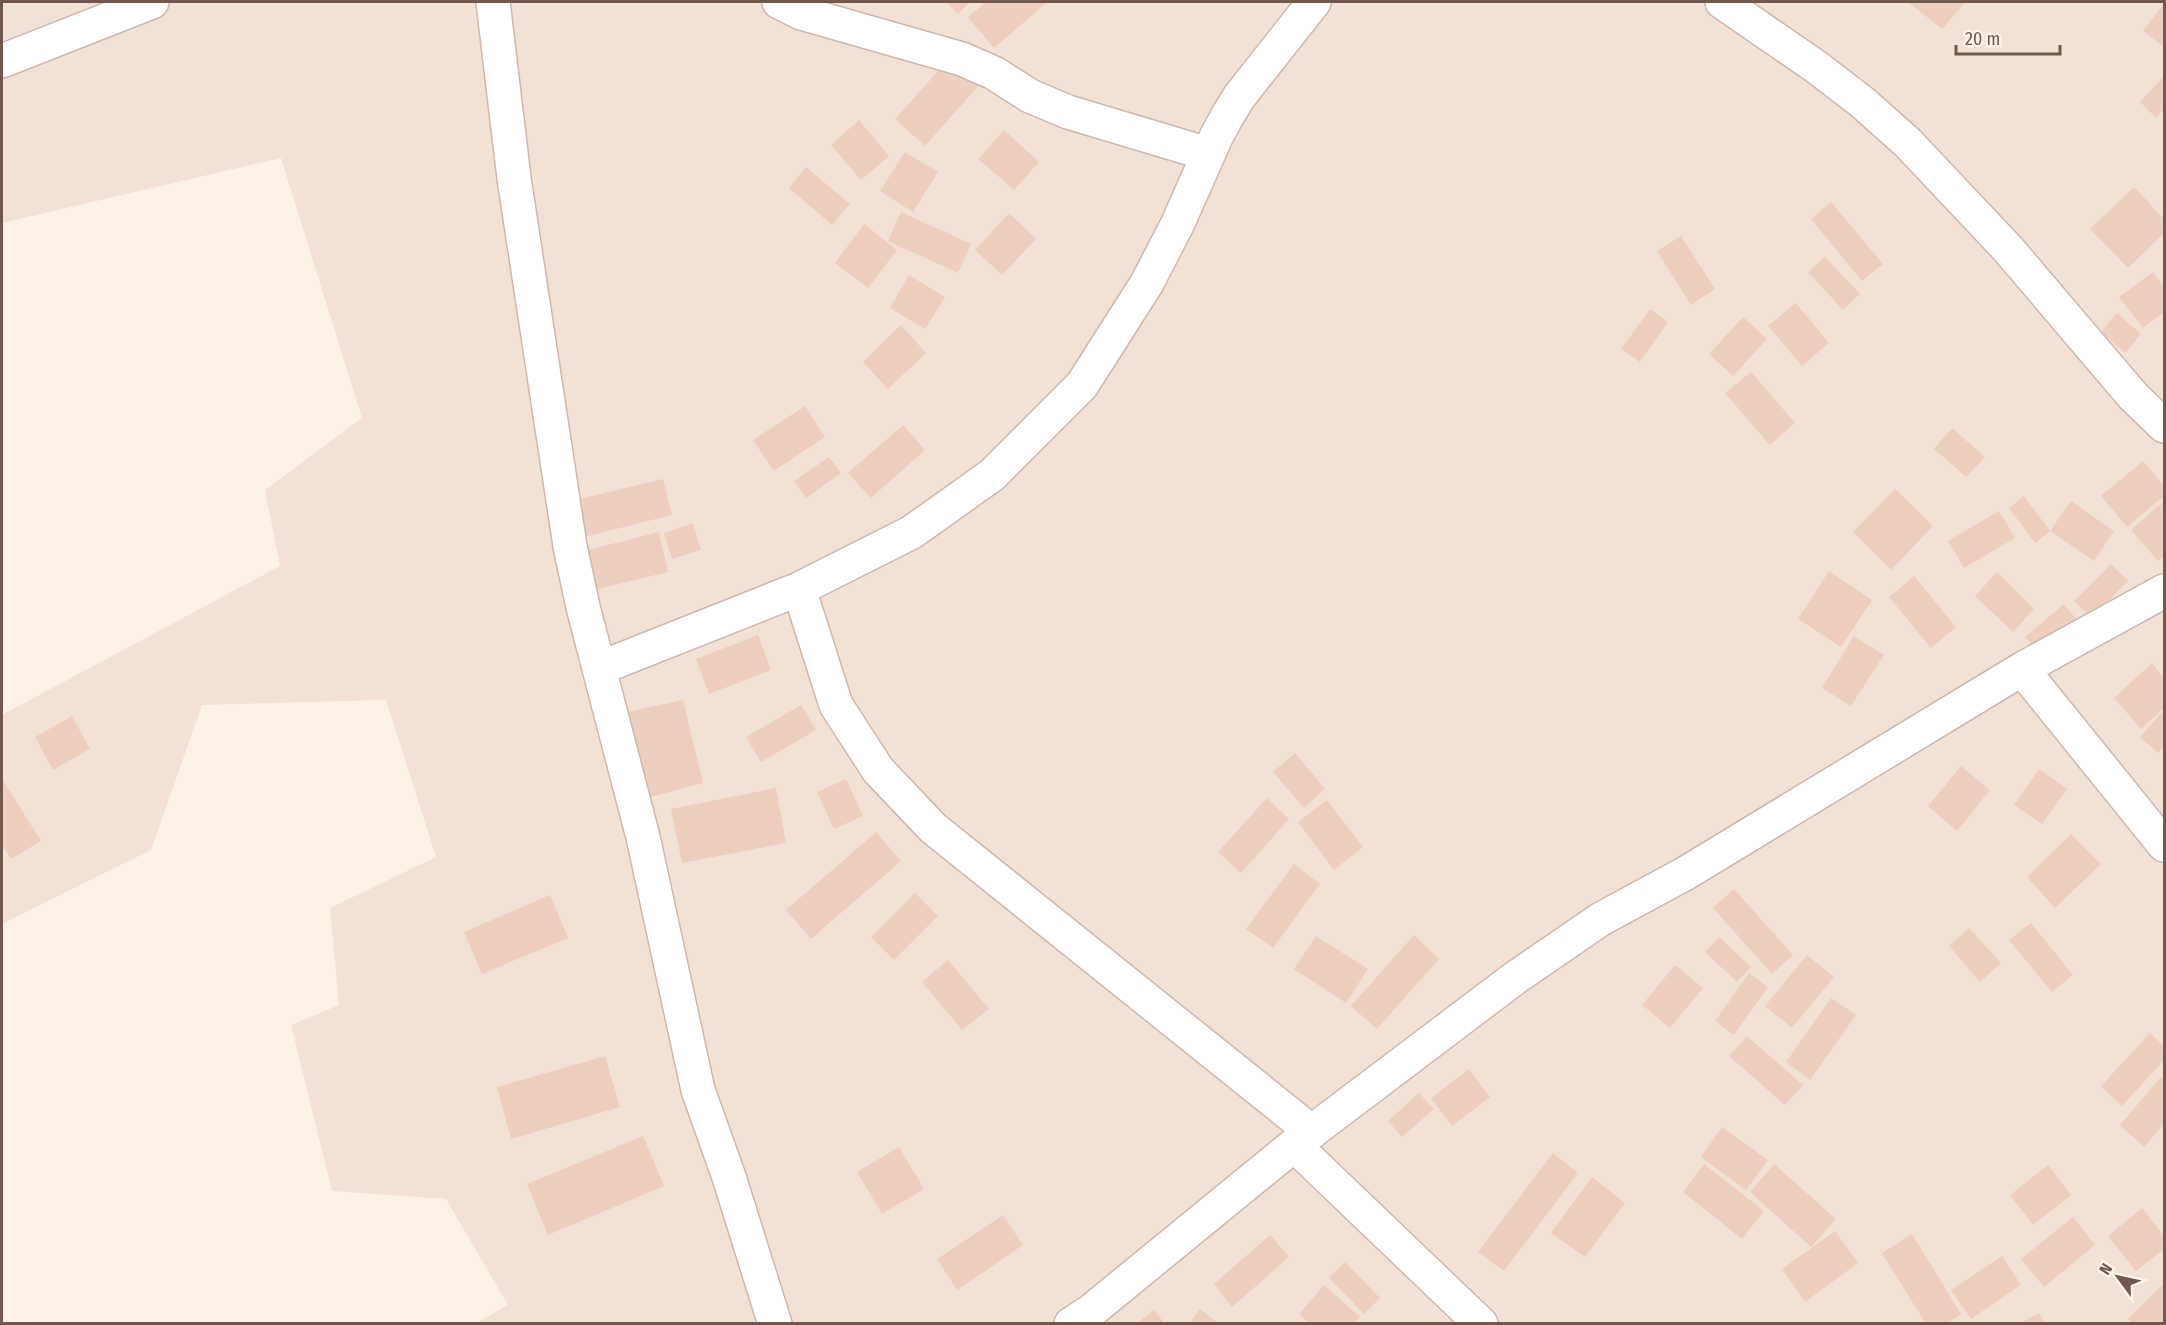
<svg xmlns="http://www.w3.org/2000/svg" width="2166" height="1325" font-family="'Fira Sans Condensed',sans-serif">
	<rect width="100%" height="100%" fill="#fbf1e6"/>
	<path fill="#f2e2d5" d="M2,2H2164V1323H476L508,1305L446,1199L332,1191L291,1025L339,1005L330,908L436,857L386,700L202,705L151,850L2,924V715L280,566L265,490L362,418L281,158L2,223Z"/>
	<path fill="#eecebf" d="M946,2H970L958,14Z
		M986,2H1047L994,48L968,17Z
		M1908,2H1965L1942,29Z
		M2164,3V47L2143,31Z
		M949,59L979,85L925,146L895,119Z
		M2164,76V109L2156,118L2140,102Z
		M859,120L889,156L861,180L831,145Z
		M1004,130L1039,162L1014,190L978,159Z
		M905,152L938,172L913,212L880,191Z
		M806,167L850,204L832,225L789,188Z
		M2134,187L2164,219V233L2128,268L2090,229Z
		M1831,202L1883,264L1862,281L1811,219Z
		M901,212L971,244L958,273L888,241Z
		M1009,213L1036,239L1002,275L975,250Z
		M864,224L897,250L868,288L835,263Z
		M1681,236L1715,289L1691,305L1657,251Z
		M1825,257L1860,294L1843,310L1808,272Z
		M2153,272L2164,287V312L2143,328L2119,297Z
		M909,275L945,297L925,329L890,308Z
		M1796,303L1829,343L1802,366L1768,326Z
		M1650,309L1668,322L1640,362L1621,349Z
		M2117,313L2141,334L2125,353L2101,332Z
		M1743,317L1767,339L1733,376L1709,354Z
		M901,325L926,353L888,389L863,362Z
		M1751,372L1795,423L1770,445L1725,393Z
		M805,406L825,437L774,471L753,440Z
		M903,425L925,450L871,498L848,473Z
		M1952,428L1985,457L1966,477L1934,449Z
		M829,457L841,473L806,498L794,481Z
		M2143,461L2164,486V496L2127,527L2101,496Z
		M663,479L672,515L576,539L567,502Z
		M1895,489L1933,526L1891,570L1853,532Z
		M2024,496L2050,531L2035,543L2009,508Z
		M2071,501L2114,531L2094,561L2050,531Z
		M2164,501V556L2158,561L2131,530Z
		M1999,511L2015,538L1964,568L1948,541Z
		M693,523L701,550L672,559L664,533Z
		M659,532L668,572L593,590L584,551Z
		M2111,564L2128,581L2091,618L2074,601Z
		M1829,571L1872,600L1841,647L1798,619Z
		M1997,572L2034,609L2013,632L1975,596Z
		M1914,576L1956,627L1931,648L1889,597Z
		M2064,604L2083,627L2046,660L2025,637Z
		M758,635L771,670L709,694L696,659Z
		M1854,636L1884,655L1851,706L1822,688Z
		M2152,663L2164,678V708L2141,729L2114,698Z
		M683,700L703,783L643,799L622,713Z
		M801,705L816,730L761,762L746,737Z
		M2164,710V746L2158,753L2140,737Z
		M72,716L90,749L53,770L35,737Z
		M1295,753L1325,789L1304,808L1273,772Z
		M1961,766L1990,790L1957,831L1928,806Z
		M2039,769L2067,789L2042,824L2014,805Z
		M2,779L41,841L11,859L2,845Z
		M846,779L863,816L834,829L817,792Z
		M776,788L786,843L682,863L671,809Z
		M1267,798L1289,819L1241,873L1218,852Z
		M1327,800L1363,847L1334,870L1298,822Z
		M876,832L901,861L811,939L786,910Z
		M2071,834L2101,864L2055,908L2027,877Z
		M1294,864L1320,884L1273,948L1246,929Z
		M1734,889L1793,955L1772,974L1713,908Z
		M915,893L938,916L894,960L871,937Z
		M550,895L568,938L482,974L464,932Z
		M2031,923L2073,975L2052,992L2009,940Z
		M1969,928L2001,963L1980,982L1949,946Z
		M1414,935L1439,959L1377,1029L1351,1006Z
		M1316,936L1368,969L1346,1003L1294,969Z
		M1719,937L1751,967L1737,982L1705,952Z
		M1807,955L1834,977L1792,1028L1765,1006Z
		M948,960L989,1009L962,1030L922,982Z
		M1675,965L1703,988L1670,1028L1642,1005Z
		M1749,973L1768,987L1734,1035L1715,1021Z
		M1831,998L1856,1015L1810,1080L1786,1062Z
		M2150,1033L2164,1046V1060L2122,1106L2101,1086Z
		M1747,1036L1803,1085L1785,1105L1729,1056Z
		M605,1056L620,1107L511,1139L497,1087Z
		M1469,1069L1490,1097L1452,1126L1431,1098Z
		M2161,1077L2164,1080V1124L2144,1147L2120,1125Z
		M1419,1093L1434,1109L1402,1137L1388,1121Z
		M1722,1127L1768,1160L1746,1190L1701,1157Z
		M643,1136L664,1186L548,1235L527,1184Z
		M899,1147L924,1189L882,1214L857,1172Z
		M1553,1153L1578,1173L1504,1271L1478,1252Z
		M1704,1164L1764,1211L1742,1239L1683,1192Z
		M1774,1164L1836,1219L1811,1247L1750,1192Z
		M2048,1165L2071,1195L2033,1225L2010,1195Z
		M1592,1177L1625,1203L1585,1257L1551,1233Z
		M2142,1208L2164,1236V1249L2136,1271L2108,1236Z
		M1003,1215L1023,1245L957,1290L937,1259Z
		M2073,1217L2095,1245L2044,1287L2021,1259Z
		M1835,1231L1858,1263L1805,1302L1782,1269Z
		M1912,1234L1961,1314L1946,1324H1926L1882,1253Z
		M1270,1235L1289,1257L1232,1307L1214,1284Z
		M2002,1256L2021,1285L1971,1319L1951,1290Z
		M1345,1262L1380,1298L1364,1314L1329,1278Z
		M2164,1283V1324H2133L2128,1319Z
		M1324,1285L1360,1317L1354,1324H1310L1299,1314Z
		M1200,1309L1219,1324H1189Z
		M1154,1310L1165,1324H1136Z
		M2039,1313L2045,1324H2019Z"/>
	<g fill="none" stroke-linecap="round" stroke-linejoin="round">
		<defs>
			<path id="minor" d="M493,2L514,178L570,546L583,607L643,837L698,1090L729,1177L775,1324
				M779,2L801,13L962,59L994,73L1030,96L1068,112L1208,154
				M1722,2L1815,66L1862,102L1908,143L2008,249L2133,396L2164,426
				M2,61L152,2
				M799,589L836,705L878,770L933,828L1312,1132
				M600,668L799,589L912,532L992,475L1082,385L1147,283L1178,223L1216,137L1228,115L1239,97L1314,2
				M2022,669L2164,845
				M1294,1145L1481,1324
				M1071,1324L1091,1311L1294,1145L1515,978L1601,919L1686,873L2022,669L2164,591"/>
		</defs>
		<use href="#minor" stroke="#ccb8ad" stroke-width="36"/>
		<use href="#minor" stroke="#fff" stroke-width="33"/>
	</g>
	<rect width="2166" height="1325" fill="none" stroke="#72574c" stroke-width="6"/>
	<g transform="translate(2118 1277) rotate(303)" stroke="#fef5ec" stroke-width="4.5" paint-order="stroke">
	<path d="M0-4.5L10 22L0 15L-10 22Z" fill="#72574c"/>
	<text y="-9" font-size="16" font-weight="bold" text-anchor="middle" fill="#72574c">N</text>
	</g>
	<path d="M1956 45v9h104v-9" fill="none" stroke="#72574c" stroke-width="3"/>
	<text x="1965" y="45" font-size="18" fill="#72574c" stroke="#fef5ec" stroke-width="4.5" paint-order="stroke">20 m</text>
</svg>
